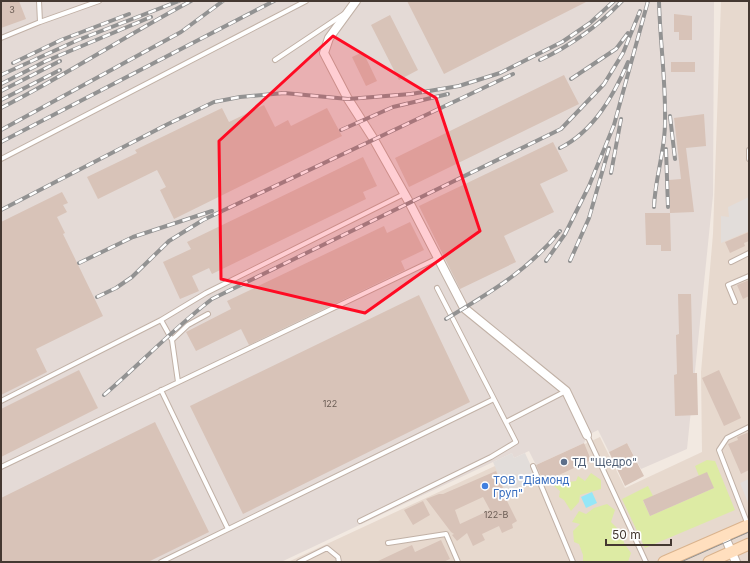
<svg xmlns="http://www.w3.org/2000/svg" width="750" height="563" font-family="Inter,sans-serif">
	<rect width="100%" height="100%" fill="#f2e9e1"/>
	<path fill="#e7d9ce" d="M721,1H749V562H288L512,458L520,474L600,437L625,488L702,452L701,372L713,234Z"/>
	<path fill="#e4dad6" d="M1,1H714L713,195L687,449L641,469L627,443L609,452L598,430L588,435L584,443L536,465L529,451L514,458L512,453L281,562H1Z"/>
	<path fill="#ddeba4" d="M707,460L715,461L735,510L645,548L622,499L648,486L653,496L643,501L650,516L714,488L699,476L695,466Z
		M591,473L601,480V489L580,495L579,502L571,511L564,500L559,497L560,491L554,486L559,478L568,482L576,481L578,476L585,481Z
		M607,504L615,510L611,522L622,533L624,543L631,553L628,562H583V555L579,544L574,542L573,531L580,524L572,522L579,511L586,514L594,508Z"/>
	<path fill="#e2ddda" d="M749,197V231L721,243V216L729,217L728,207Z
		M512,453L514,458L525,453L537,479L506,493L493,462Z
		M749,479V505L740,483Z"/>
	<path fill="#95e7f7" d="M592,492L597,503L586,508L581,497Z"/>
	<path fill="#d8c3b8" fill-rule="evenodd" d="M1,1H19L26,19L1,28Z
		M407,1H588L444,74Z
		M674,14L692,16V40H679V32H674Z
		M390,15L418,70L399,80L371,25Z
		M363,52L377,81L366,86L352,57Z
		M671,62H695V72H671Z
		M564,75L579,104L409,187L395,158Z
		M264,105L275,127L288,120L291,126L327,108L342,136L174,219L160,190L166,187L157,170L98,199L87,177L137,153L135,150L222,108L229,122Z
		M704,114L706,146L686,148L694,212L670,213L669,180L681,179L674,118Z
		M553,142L568,171L540,184L554,212L504,236L516,262L460,289L419,206Z
		M363,157L377,186L363,192L366,199L212,274L209,268L192,276L199,291L180,299L163,262L191,249L187,242Z
		M62,192L68,203L63,205L67,212L57,217L65,233L63,234L103,316L36,349L47,372L1,395V222Z
		M645,213H670L671,251H661V245H646Z
		M410,222L424,250L401,261L405,270L249,345L241,329L196,351L186,332L231,309L227,301L384,226L387,233Z
		M749,232V241L744,243L745,246L730,253L725,242Z
		M749,280V296L743,299L737,285Z
		M678,294H691L693,373H697L698,415L675,416L674,375L677,374L676,335L679,334Z
		M419,295L470,402L243,514L190,406Z
		M79,370L98,408L1,457V409Z
		M719,370L741,418L724,426L702,378Z
		M155,422L209,532L148,562H1V498Z
		M749,432V470L741,474L728,444L738,440L737,437Z
		M584,443L591,460L544,482L536,465Z
		M627,443L644,476L625,486L609,452Z
		M496,471L503,488L501,489L517,521L512,524L513,528L502,533L499,526L482,534L485,540L473,546L467,533L457,541L452,535L454,534L451,532L426,499L439,494H443ZM483,497L490,510L460,524L455,510Z
		M707,472L714,488L650,516L643,500Z
		M423,501L430,515L413,525L404,510Z
		M441,540L450,559L443,562H376L412,545L415,552Z"/>
	<g fill="none" stroke-linecap="round" stroke-linejoin="round">
		<defs>
			<path id="service" d="M39,1L40,22
				M1,38L40,22L99,1
				M275,60L344,14
				M749,150V159
				M1,159L306,1
				M731,262L749,253
				M735,302L728,285L749,276
				M172,340L188,325L208,314
				M178,382L172,340L161,320L206,293L404,194
				M161,390L228,529
				M1,401L161,320
				M506,422L566,391
				M587,435L646,562
				M533,466L573,562
				M1,467L438,258
				M360,521L491,457L516,442L494,399
				M748,525L719,450L727,438L749,427
				M388,543L446,534L458,562
				M161,562L494,399L437,288
				M299,562L327,548L338,557L339,562"/>
			<path id="minor" d="M356,1L329,38L324,53L348,99L373,138L409,202L464,308L566,391L587,435
				M724,535L736,562"/>
			<path id="secondary" d="M664,562L749,525
				M709,562L749,544"/>
		</defs>
		<use href="#service" stroke="#c1b1a6" stroke-width="6"/>
		<use href="#minor" stroke="#c1b1a6" stroke-width="10"/>
		<use href="#secondary" stroke="#dab38d" stroke-width="13"/>
		<use href="#service" stroke="#fff" stroke-width="4"/>
		<use href="#minor" stroke="#fff" stroke-width="8"/>
		<use href="#secondary" stroke="#ffdfbe" stroke-width="11"/>
		<path stroke="#929292" stroke-width="1" d="M681,562L749,532"/>
		<defs>
			<path id="rail" d="M540,60C572,45 597,27 622,1
				M13,63L61,40L129,14
				M1,75L78,40L179,1
				M571,79L616,49L628,33
				M1,84L46,61L151,17
				M1,91L60,61
				M1,100L60,70
				M1,108C66,75 127,35 191,1
				M670,116L675,159
				M1,130L181,32L223,1
				M341,130L393,107L448,94
				M1,142L274,1
				M560,148C594,131 614,95 628,62
				M666,149L668,207
				M611,173L621,119
				M654,207C655,178 665,151 665,123C666,82 660,42 659,1
				M1,210L168,124L214,102L240,97L284,93L348,99L411,94L459,86L500,73L562,42L590,23L614,1
				M546,261L565,234L589,186L614,125L648,1
				M570,261L589,218L609,148
				M79,263L133,237L212,211
				M97,297L116,288L132,277L169,241L203,220L513,74
				M446,319C488,294 529,270 560,231
				M104,395C141,363 173,329 212,299L561,129L604,84L623,53L640,11"/>
		</defs>
		<use href="#rail" stroke="#929292" stroke-width="4"/>
		<use href="#rail" stroke="#fff" stroke-width="2.5" stroke-dasharray="8" stroke-linecap="butt"/>
	</g>
	<path fill="#ff0b23" fill-opacity="0.2" stroke="#ff0b23" stroke-width="3" stroke-linejoin="round" d="M333,36L436,98L480,231L365,313L221,279L219,141Z"/>
	<circle fill="#5c6f8a" stroke="#fff" stroke-width="1.5" cx="564" cy="462" r="4"/>
	<circle fill="#3f7fe0" stroke="#fff" stroke-width="1.5" cx="485" cy="486" r="4"/>
	<g text-anchor="middle" stroke-width="3.5" stroke-linejoin="round" paint-order="stroke">
		<g font-size="9" fill="#695b53">
			<text x="12" y="13">3</text>
			<text x="330" y="407">122</text>
			<text x="496" y="518">122-В</text>
		</g>
		<g font-size="11" fill="#4e5e75" stroke="#fff" text-anchor="start">
			<text x="572" y="466">ТД "Щедро"</text>
		</g>
		<g font-size="11" fill="#366cbe" stroke="#fff" text-anchor="start">
			<text x="493" y="484">ТОВ "Діамонд<tspan x="493" dy="13">Груп"</tspan></text>
		</g>
	</g>
	<rect width="750" height="563" fill="none" stroke="#443831" stroke-width="4"/>
	<path d="M606 539v6h65v-6" fill="none" stroke="#443831" stroke-width="2"/>
	<text x="612" y="539" font-size="12" fill="#443831" stroke="#ffffff" stroke-width="3" paint-order="stroke">50 m</text>
</svg>
